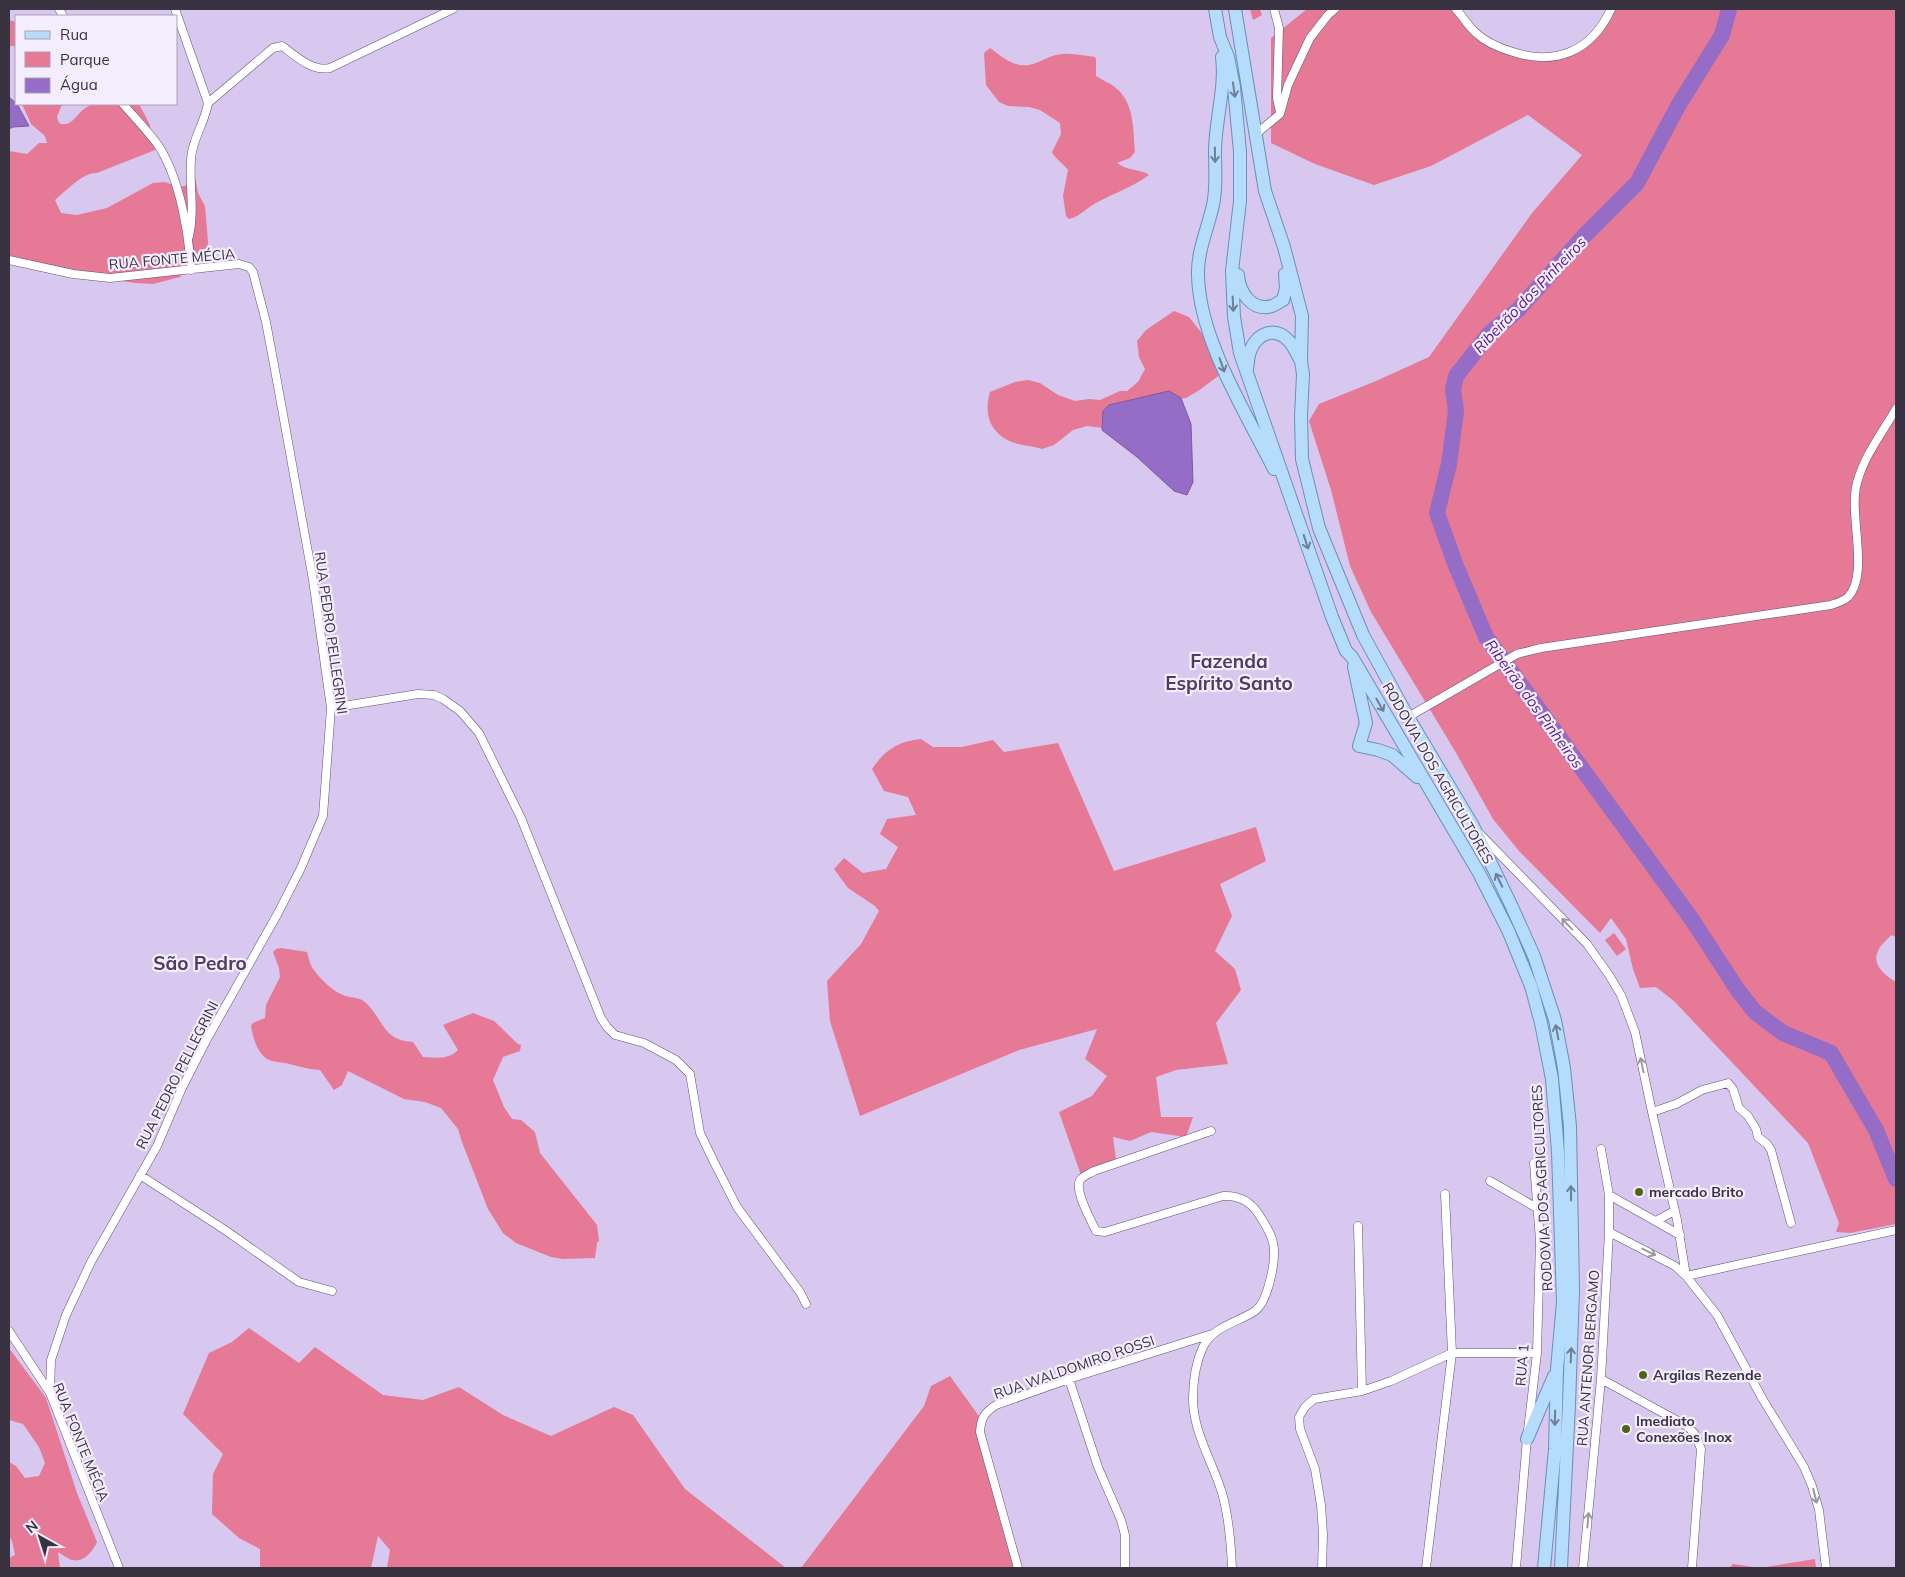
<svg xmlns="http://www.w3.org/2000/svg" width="1905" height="1577" font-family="Mulish,sans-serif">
	<rect width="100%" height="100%" fill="#d8c7ef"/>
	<path fill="#e57996" d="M1250,9H1260L1262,15L1253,20Z
		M1307,9H1456L1475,32L1497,47L1557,57L1589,40L1611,9H1896V937L1891,935C1887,940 1880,945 1878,951C1871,965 1886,976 1896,982V1224L1850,1233L1836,1232L1839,1223L1808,1143L1674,1001L1656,987L1640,988L1633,969L1626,939L1611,918L1600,933L1519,851L1493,819L1455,751L1371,612L1350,566L1331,490L1309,421L1319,404L1376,381L1429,357L1532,213L1582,155L1528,115L1431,166L1374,185L1315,164L1271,143V38Z
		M9,20L16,22V48L14,46H9Z
		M990,48C1004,58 1015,69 1033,64C1044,61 1049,55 1063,54C1073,53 1085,56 1095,57L1096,59V76C1102,80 1110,83 1116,88C1135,104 1133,130 1135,152L1130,158L1117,163C1130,172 1138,168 1149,175C1133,187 1114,193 1096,203C1086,208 1081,216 1069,219L1066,216L1063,196L1068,170C1063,163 1055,159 1052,152L1061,134L1060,123L1040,110L1029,107L1008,106L999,102L986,85L984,53Z
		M22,104H62L57,117L59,123C72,129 77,112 87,107C98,100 126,104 139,104L150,125L151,140L155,150L97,173C83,172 66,191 55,200L61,213L77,215L107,208L153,183L165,182L178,187L190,185L195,177L198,193L205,206L208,242L206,258L201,266L190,263L180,277L153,284L136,283L86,276L9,257L10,248L9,247V151L27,154L39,143H47L45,136L31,124Z
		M1174,311L1189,317L1220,356L1225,371L1198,391L1186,398L1154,402L1103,428L1087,426L1073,430L1054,445L1042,449C1033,446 1023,446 1015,443C991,435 983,415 990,392L1015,382L1028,380L1040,383L1058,395L1075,401L1089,399L1100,400L1120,391H1127L1138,382L1145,369L1139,357L1137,341L1146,330Z
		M921,739L933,747H962L993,740L1004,752L1058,743L1114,871L1256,827L1266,861L1220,884L1232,916L1215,951L1235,969L1241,990L1216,1023L1228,1064L1176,1070L1156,1077L1161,1117H1193L1186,1137L1151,1132L1130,1141L1113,1137L1116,1159L1081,1175L1059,1112L1092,1096L1107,1076L1085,1059L1097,1029L1019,1050L860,1116L830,1021L827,981L861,944L879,911L875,906L848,888L834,869L844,858L863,873L886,869L898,847L880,834L887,819L916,815L908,797L884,791L872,769C884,751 898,741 921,739Z
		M1614,933L1626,949L1617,956L1605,940Z
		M281,948L307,952C309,958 310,966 314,970C320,979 333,991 343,995C350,998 360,997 365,1002C385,1021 382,1040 413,1042L423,1057C436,1058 448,1060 458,1050L443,1025L473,1013L494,1021L518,1044L521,1045L520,1051L503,1057L493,1080L504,1107L512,1119L521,1120L535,1132L540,1153L597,1225L599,1241L597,1243L595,1258L563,1259L551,1257L516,1243L503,1233L488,1209L462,1142L458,1129L441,1108L425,1102L404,1099L348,1071L342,1085L334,1090L320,1070C307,1069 298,1066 285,1063C280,1062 274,1062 269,1060C258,1055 253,1038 251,1026L253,1023L265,1018L266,1005L280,977L279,968L273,952L276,949Z
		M249,1328L299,1363L315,1347L383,1395L423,1400L459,1387L503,1415L551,1436L614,1407L633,1415L685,1489L786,1568H387L390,1550L378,1536L371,1568H260V1549L239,1538L212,1514L213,1474L223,1454L183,1414L209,1353L232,1342Z
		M9,1348L46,1398L77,1493L97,1542C93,1551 84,1563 72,1560C68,1559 62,1554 58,1552L60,1568H9V1558L15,1555L12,1541L9,1536V1462L16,1466L25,1478L39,1476L45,1463L39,1447L23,1424L9,1420Z
		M950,1376L981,1419L980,1432L1018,1568H801L924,1406L931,1386Z
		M1815,1559L1816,1568H1729L1733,1564L1760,1568Z"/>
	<path fill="#956cc6" stroke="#795b9e" d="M9,97L17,104L29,126L13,127L9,129Z
		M1169,391L1181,398L1191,424L1193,482L1187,495L1174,491L1137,457L1102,430L1103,411L1109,405Z"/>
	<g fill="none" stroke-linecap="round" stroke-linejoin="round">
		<path stroke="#956cc6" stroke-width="16" d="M1729,9L1722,35L1678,106L1637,183L1584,236L1518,310L1489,334L1456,376L1453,389L1456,411L1449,464L1437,513L1456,566L1486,637L1693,921L1737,989L1755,1012L1783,1033L1831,1053L1876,1130L1896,1179"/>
		<defs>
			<path id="minor" d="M59,9L63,16
				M175,9L208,103C205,123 192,139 191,159C189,185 195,210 189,236
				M1274,9L1279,28L1277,98L1280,112
				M1456,9C1463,17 1468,26 1476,33C1487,43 1499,48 1513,52C1556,66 1592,51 1611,9
				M208,103L273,48L282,46C296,56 312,72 330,68L453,9
				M123,104C135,118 150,133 160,148C180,181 189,233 191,270
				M1256,134L1280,114L1288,85L1310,38L1328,15L1335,9
				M9,260L73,274L110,278L239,264L249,267L253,272L266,322L277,381L313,580L331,708L323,816L301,868L278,913L207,1039L182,1088L157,1146L91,1262L66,1315L51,1360L50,1393
				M331,708L418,694L434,695L443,699L460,711L479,733L521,818L601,1018L607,1027L615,1035L644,1043L676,1060L690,1074L700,1133L714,1162L737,1207L800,1292L806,1304
				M1408,717L1517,654L1541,648L1831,605C1837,603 1844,601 1848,597C1870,574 1848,513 1857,483C1864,456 1882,433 1896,409
				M1480,834L1587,944L1609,975L1621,995L1635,1032L1652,1112L1677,1220L1686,1276L1717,1315L1762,1398L1804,1467L1812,1486L1819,1510L1826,1568
				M1652,1112L1676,1104L1702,1090L1728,1083L1733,1089L1739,1108L1748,1116L1756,1129L1758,1137L1767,1144L1771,1150L1791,1223
				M1211,1131L1094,1171C1089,1174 1083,1176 1080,1180C1074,1191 1091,1220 1096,1231L1105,1232L1223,1196C1238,1195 1249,1200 1258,1213C1264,1223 1271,1232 1273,1243C1277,1258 1268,1302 1255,1311C1237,1323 1213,1326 1203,1347C1196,1362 1193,1382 1193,1399C1193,1432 1213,1463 1222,1493C1229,1517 1231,1544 1232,1568
				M140,1175L225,1230L299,1282L332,1291
				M1490,1181L1537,1208
				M1609,1195L1680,1235
				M1656,1221L1674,1211
				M1358,1226L1362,1391
				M1609,1232L1675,1266L1686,1276
				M1686,1276L1896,1230
				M9,1331L50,1393L119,1568
				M1069,1379L1098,1467L1121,1520L1125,1535V1568
				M1601,1379L1687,1426L1695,1434L1701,1449L1692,1568
				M1018,1568L980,1432C981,1418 984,1413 996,1405L1069,1379L1212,1334
				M1322,1568L1323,1534L1321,1505L1315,1469L1300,1429L1299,1417L1305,1407L1314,1399L1362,1391L1391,1381L1452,1353H1537
				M1426,1568L1452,1353L1445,1194
				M1516,1568L1527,1439L1537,1353L1540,1240L1534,1163
				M1583,1568L1601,1379L1609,1232V1195L1601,1149"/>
			<path id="primary" d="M1215,9L1220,37L1228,57L1234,87L1240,152V201L1232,271L1234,317L1240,353L1332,617L1346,651L1352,657L1479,873L1508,930L1531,986L1541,1023L1552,1079L1558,1152L1563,1302L1557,1369L1555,1449L1544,1568
				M1235,9L1265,191L1284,247L1302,316L1301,361L1303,374L1301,416L1302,459L1319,528L1363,635L1408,717L1473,826L1512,907L1534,956L1555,1020L1564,1068L1570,1126L1573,1291L1569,1404L1561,1568
				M1222,57C1226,88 1215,121 1215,152C1215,170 1217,187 1213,205C1208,228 1197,252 1198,275C1199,339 1246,413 1274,469
				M1238,275C1239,292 1252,312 1272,306C1276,305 1280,301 1283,300L1286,288L1285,274
				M1247,369C1248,363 1248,355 1251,349C1258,333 1275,326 1289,341C1294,346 1297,355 1301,361
				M1354,667L1366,723L1359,746L1378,750L1392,755L1417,777
				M1527,1439L1554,1376"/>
		</defs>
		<use href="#minor" stroke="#625376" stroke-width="9"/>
		<use href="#primary" stroke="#6991b9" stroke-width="14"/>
		<use href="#minor" stroke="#fff" stroke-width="8"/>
		<use href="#primary" stroke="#b5dcfb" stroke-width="12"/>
	</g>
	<defs><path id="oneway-shaft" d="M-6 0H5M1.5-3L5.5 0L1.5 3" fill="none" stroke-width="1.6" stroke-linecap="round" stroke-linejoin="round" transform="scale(1.25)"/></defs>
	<g stroke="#707e95">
		<use href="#oneway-shaft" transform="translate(1234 90) rotate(82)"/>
		<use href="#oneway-shaft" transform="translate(1215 155) rotate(89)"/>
		<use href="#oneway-shaft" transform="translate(1233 304) rotate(87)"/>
		<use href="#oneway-shaft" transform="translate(1222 365) rotate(70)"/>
		<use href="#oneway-shaft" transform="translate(1306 542) rotate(72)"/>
		<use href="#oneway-shaft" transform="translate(1380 705) rotate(60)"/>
		<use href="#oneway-shaft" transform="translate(1499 880) rotate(-116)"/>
		<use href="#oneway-shaft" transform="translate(1557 1032) rotate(-101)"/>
		<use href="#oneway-shaft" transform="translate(1571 1193) rotate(-91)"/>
		<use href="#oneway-shaft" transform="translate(1571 1355) rotate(-88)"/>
		<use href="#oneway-shaft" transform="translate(1555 1418) rotate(91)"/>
	</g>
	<g stroke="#9c98a0">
		<use href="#oneway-shaft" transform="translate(1567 924) rotate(-134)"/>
		<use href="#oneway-shaft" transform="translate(1642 1065) rotate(-102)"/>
		<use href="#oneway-shaft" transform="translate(1649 1252) rotate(27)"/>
		<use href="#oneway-shaft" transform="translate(1815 1496) rotate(76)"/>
		<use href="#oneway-shaft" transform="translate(1588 1520) rotate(-85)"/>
	</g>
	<g fill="#4f6513" stroke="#f4edfe" stroke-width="2">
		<circle cx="1639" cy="1192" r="5"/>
		<circle cx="1643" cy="1375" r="5"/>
		<circle cx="1626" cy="1429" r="5"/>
	</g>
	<g text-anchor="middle" stroke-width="4.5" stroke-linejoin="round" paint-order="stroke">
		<g font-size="14" fill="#383241" stroke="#f4edfe">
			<text transform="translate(172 259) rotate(-5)" y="5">RUA FONTE MÉCIA</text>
			<text transform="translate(331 633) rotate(82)" y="5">RUA PEDRO PELLEGRINI</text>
			<text transform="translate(1438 773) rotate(60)" y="5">RODOVIA DOS AGRICULTORES</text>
			<text transform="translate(177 1075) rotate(-63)" y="5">RUA PEDRO PELLEGRINI</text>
			<text transform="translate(1542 1188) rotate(-93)" y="5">RODOVIA DOS AGRICULTORES</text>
			<text transform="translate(1588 1358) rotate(-86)" y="5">RUA ANTENOR BERGAMO</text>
			<text transform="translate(1522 1365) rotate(-85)" y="5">RUA 1</text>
			<text transform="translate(1074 1367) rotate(-19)" y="5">RUA WALDOMIRO ROSSI</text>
			<text transform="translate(81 1442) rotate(68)" y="5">RUA FONTE MÉCIA</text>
		</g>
		<g font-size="14" font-weight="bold" fill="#383241" stroke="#f4edfe" text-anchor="start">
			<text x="1649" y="1197">mercado Brito</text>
			<text x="1653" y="1380">Argilas Rezende</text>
			<text x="1636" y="1426">Imediato<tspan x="1636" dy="16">Conexões Inox</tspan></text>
		</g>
		<g font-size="15" font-style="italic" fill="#531684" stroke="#f4edfe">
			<text transform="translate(1530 295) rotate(-46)" y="5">Ribeirão dos Pinheiros</text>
			<text transform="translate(1534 704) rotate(54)" y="5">Ribeirão dos Pinheiros</text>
		</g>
		<g font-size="19" font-weight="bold" fill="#4c3e5f" stroke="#f4edfe">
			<text x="1229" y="668">Fazenda<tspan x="1229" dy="22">Espírito Santo</tspan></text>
			<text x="200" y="970">São Pedro</text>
		</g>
	</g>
	<rect width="1905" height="1577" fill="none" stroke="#383241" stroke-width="20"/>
	<rect x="15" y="15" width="162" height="90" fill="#f4edfe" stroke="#a9a2b2"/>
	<rect x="25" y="31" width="25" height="8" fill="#b5dcfb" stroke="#a9a2b2"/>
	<text x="60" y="40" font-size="15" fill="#383241">Rua</text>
	<rect x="25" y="52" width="25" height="15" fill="#e57996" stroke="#a9a2b2"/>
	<text x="60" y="65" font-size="15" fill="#383241">Parque</text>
	<rect x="25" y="78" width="25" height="15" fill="#956cc6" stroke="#a9a2b2"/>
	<text x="60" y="90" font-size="15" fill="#383241">Água</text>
	<g transform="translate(40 1537) rotate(321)" stroke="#f4edfe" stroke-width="4" paint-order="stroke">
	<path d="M0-4L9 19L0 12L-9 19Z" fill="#383241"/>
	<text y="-8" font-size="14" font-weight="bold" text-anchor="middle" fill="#383241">N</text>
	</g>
</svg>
